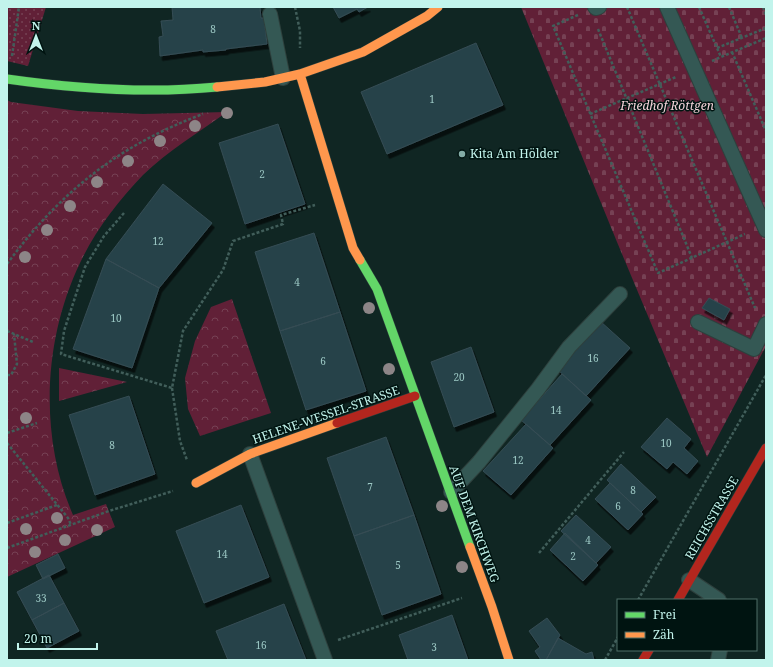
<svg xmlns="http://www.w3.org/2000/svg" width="773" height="667" font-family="'Noto Serif',serif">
	<defs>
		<pattern id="grass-dots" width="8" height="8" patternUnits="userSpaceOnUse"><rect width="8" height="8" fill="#612037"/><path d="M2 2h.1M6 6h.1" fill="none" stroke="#764154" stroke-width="1.8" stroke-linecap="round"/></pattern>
		<pattern id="cemetery-stones" width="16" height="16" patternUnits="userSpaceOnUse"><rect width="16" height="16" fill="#612037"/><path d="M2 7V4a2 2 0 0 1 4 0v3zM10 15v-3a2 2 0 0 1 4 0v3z" fill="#764154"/></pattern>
		<pattern id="park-crowns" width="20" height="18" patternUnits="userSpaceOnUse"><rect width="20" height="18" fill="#612037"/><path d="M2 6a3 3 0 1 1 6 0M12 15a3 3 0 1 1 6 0" fill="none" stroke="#764154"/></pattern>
		<filter id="shadow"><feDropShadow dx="2.5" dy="4.5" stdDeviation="0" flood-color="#0009"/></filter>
	</defs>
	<rect width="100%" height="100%" fill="#102623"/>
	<path fill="url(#grass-dots)" d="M7,7H46L28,66L7,61Z"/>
	<path fill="url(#cemetery-stones)" d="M521,7H766V346L707,457L617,242Z"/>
	<path fill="url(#park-crowns)" d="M7,100L11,102L78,111L143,114L227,112C199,132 168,151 143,175C118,201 95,231 80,263C43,340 39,437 73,515L106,504L115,527L7,577Z
		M232,299L271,413L200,436L188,409L185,378L195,341L211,307Z
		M59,368L127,382L59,401Z"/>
	<path fill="#28434a" stroke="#354c54" filter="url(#shadow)" d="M172,7H260L261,18H264L267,44L226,49V50L203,52V50L160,56L159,37L163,36L161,21L173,20Z
		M333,7H368L359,12L357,9L339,18Z
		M476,43L503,105L387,154L361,92Z
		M278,124L305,204L245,224L219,143Z
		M163,184L212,223L159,288L106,259Z
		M314,233L340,312L280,331L255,252Z
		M106,259L159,288L132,368L73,349Z
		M709,298L730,309L724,320L702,308Z
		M340,312L366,391L306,410L280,331Z
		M600,321L630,348L586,396L556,368Z
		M471,347L494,412L454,427L431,362Z
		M562,374L591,400L550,445L521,420Z
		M129,396L155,474L95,495L69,415Z
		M667,418L691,439L684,448L698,461L687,474L673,462L667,469L641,447Z
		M526,424L553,448L511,495L483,471Z
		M386,437L414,515L354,536L327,458Z
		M621,464L656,497L641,512L607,480Z
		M610,483L643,514L628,530L595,499Z
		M241,505L269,577L204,603L176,531Z
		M414,515L441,594L382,615L354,536Z
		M576,515L611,547L596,563L561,531Z
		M565,533L598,565L583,581L550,550Z
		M58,554L65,568L43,579L36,565Z
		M49,575L64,603L32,620L17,592Z
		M64,603L79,631L47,648L32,620Z
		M284,604L306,660H228L216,631Z
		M452,615L468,660H408L399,635Z
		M547,618L560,635L546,660H541L535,651L540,647L529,631Z
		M558,638L586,654L592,652L594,660H546Z"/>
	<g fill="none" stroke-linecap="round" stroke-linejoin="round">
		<defs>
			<path id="lane" d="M595,7L596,8L599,7
				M667,7L766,230
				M270,14L283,78
				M698,322L754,349L766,324
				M250,454L325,660
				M451,492L479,462L538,389L569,347L620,294
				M689,580L719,600
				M718,660L720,650"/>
			<path id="fast" d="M7,79C77,89 146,94 217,87
				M360,260L377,289L470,547"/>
			<path id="slow" d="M300,74L353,248L360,260
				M217,87L265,82L300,74L363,52L427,16L438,7
				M196,483L250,454L337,423
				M470,547L492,607L509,660"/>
			<path id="jam" d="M337,423L415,396
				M678,600L766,448
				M643,660L649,650"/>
		</defs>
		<use href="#lane" stroke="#2e403d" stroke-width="16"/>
		<use href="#fast" stroke="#2e403d" stroke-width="10"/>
		<use href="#slow" stroke="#2e403d" stroke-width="10"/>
		<use href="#jam" stroke="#2e403d" stroke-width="10"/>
		<path stroke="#415e5a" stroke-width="2.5" stroke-dasharray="3 2" stroke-linecap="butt" d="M295,7L300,31V48
			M627,7L755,308
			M699,7L721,57L766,38
			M729,7L742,38
			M763,7L766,15
			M578,15L553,26L658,273L745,234
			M598,29L692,258
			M717,48L766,28
			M732,52L766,131
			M12,56L19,7
			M712,61L721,57
			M590,114L676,77
			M124,213L104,236L85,267L64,331L61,354L172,388L183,331L223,270L233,241L283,224L281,215L315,205
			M7,264C60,192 119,145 203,114
			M7,331L33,342
			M7,375H11L17,364L14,334
			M172,388L180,441L187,460
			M7,433L37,423
			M7,443L68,518L71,525
			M7,523L57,505
			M7,548L109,511L173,491
			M539,553L624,452
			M638,600L766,375
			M338,640L462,598
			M605,660L618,637"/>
		<use href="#lane" stroke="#345854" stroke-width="14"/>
		<use href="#fast" stroke="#63d668" stroke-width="9"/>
		<use href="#slow" stroke="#ff974d" stroke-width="9"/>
		<use href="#jam" stroke="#b3261e" stroke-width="9"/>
	</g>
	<g fill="#8d8587">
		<circle cx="227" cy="113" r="6"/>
		<circle cx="195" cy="126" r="6"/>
		<circle cx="160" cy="141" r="6"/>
		<circle cx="128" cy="161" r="6"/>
		<circle cx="97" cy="182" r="6"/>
		<circle cx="70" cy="206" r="6"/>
		<circle cx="47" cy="230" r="6"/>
		<circle cx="25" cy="257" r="6"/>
		<circle cx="369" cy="308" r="6"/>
		<circle cx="389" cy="369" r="6"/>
		<circle cx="26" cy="418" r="6"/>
		<circle cx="442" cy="506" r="6"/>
		<circle cx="57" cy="518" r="6"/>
		<circle cx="26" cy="529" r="6"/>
		<circle cx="97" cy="530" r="6"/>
		<circle cx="65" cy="540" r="6"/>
		<circle cx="35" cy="552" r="6"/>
		<circle cx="462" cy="567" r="6"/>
	</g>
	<circle fill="#84aca6" stroke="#001411" stroke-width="1.5" cx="462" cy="154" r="4"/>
	<g text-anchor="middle" stroke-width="3" stroke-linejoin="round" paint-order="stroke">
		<g font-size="10" fill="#9cc8c4">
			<text x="213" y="33">8</text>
			<text x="432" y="103">1</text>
			<text x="262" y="178">2</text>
			<text x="158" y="245">12</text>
			<text x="297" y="286">4</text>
			<text x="116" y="322">10</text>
			<text x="593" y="362">16</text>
			<text x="323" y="365">6</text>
			<text x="459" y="381">20</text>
			<text x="556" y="414">14</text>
			<text x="666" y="447">10</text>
			<text x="112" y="449">8</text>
			<text x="518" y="464">12</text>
			<text x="370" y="491">7</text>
			<text x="633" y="494">8</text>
			<text x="618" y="510">6</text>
			<text x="588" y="544">4</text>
			<text x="222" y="558">14</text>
			<text x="573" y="560">2</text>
			<text x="398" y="569">5</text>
			<text x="41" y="602">33</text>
			<text x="261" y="649">16</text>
			<text x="434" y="651">3</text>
		</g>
		<g font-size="12" font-style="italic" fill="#f3d2d9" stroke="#001411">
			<text x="667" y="110">Friedhof Röttgen</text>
		</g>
		<g font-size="12" fill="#c2f4ec" stroke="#001411" text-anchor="start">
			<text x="470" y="158">Kita Am Hölder</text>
		</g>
		<g font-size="12" fill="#c2f4ec" stroke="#001411">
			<text transform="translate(326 415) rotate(-19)" y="4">HELENE-WESSEL-STRASSE</text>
			<text transform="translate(712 518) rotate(-60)" y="4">REICHSSTRASSE</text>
			<text transform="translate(474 524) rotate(70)" y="4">AUF DEM KIRCHWEG</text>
		</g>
	</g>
	<rect width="773" height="667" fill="none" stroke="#c2f4ec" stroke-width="16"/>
	<rect x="617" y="599" width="140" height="52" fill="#001411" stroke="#4e6e69"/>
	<rect x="625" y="612" width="20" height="6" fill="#63d668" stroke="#4e6e69"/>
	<text x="653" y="619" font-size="12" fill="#c2f4ec">Frei</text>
	<rect x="625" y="632" width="20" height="6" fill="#ff974d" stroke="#4e6e69"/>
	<text x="653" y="639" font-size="12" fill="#c2f4ec">Zäh</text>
	<g transform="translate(36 36)" stroke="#001411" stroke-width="3" paint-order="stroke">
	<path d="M0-3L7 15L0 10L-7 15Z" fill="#c2f4ec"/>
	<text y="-6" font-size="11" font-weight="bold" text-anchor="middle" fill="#c2f4ec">N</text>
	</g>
	<path d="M18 643v6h79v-6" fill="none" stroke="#c2f4ec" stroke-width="2"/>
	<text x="24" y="643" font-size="12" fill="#c2f4ec" stroke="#001411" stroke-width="3" paint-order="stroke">20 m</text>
</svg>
